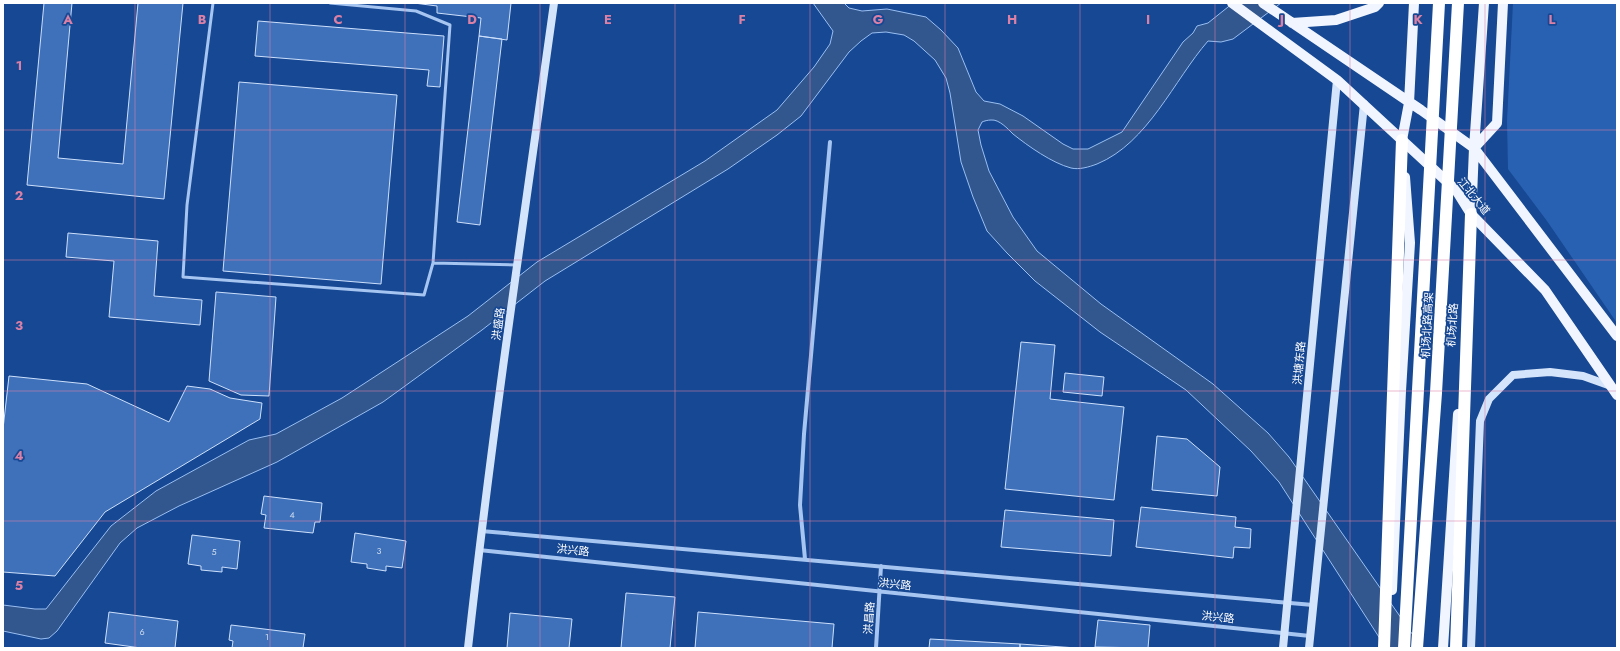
<svg xmlns="http://www.w3.org/2000/svg" width="1620" height="651" font-family="Jost,'Noto Sans SC',sans-serif">
	<rect width="100%" height="100%" fill="#174893"/>
	<path fill="#2961b2" d="M1513,3H1617V323L1547,221L1508,169L1507,121Z"/>
	<path fill="#32568e" stroke="#99bff3" d="M813,3H844L849,8L862,11L887,9L926,17L941,30L958,48L976,92L984,101L1000,104L1023,116L1063,144L1073,149H1088L1122,132L1183,42L1193,33L1197,26L1208,23L1233,3H1281L1233,39L1221,42L1208,41C1174,80 1148,143 1097,164C1089,167 1079,170 1071,168C1052,163 1028,146 1013,134C1008,129 999,119 991,120C988,120 984,121 982,122L978,130L981,145L989,171L1013,217L1037,251L1101,304L1213,384L1268,433L1289,457L1422,648H1386L1279,482L1251,451L1186,390L1100,332L1035,281L1007,253L987,231L973,197L961,162L950,93L946,78L935,60L914,41L904,35L886,32L872,33L861,41L849,52L801,116L777,135L728,169L545,281L482,330L383,402L277,462L179,506L137,528L120,543L57,631L49,638L41,639L3,631V605L35,609H46L111,526L156,491L249,440L276,434L342,398L468,316L537,262L705,161L777,110L814,67L830,44L833,31Z"/>
	<path fill="#3f71bb" stroke="#cde0fc" d="M44,3H72L58,158L123,164L138,3H183L164,199L27,185Z
		M414,3H511L507,40L479,36L481,18L437,13V6Z
		M258,21L444,36L440,87L427,86L429,70L255,56Z
		M479,36L502,39L480,225L457,222Z
		M239,82L397,95L381,284L223,271Z
		M68,233L158,241L154,296L202,300L200,325L109,317L114,261L66,257Z
		M216,292L276,297L269,396L241,395L209,381Z
		M1021,342L1055,345L1050,399L1124,407L1114,500L1005,489Z
		M1065,373L1104,377L1102,396L1063,392Z
		M9,376L87,384L169,422L187,386L210,389L230,398L262,403L260,419L105,512L55,576L3,572V429Z
		M1157,436L1187,439L1220,467L1217,496L1152,490Z
		M264,496L322,503L320,522H315L313,533L264,528L266,515L261,514Z
		M1141,507L1236,517L1235,527L1251,529L1250,548L1234,547L1233,558L1136,547Z
		M1005,510L1114,520L1111,556L1001,547Z
		M355,533L406,541L402,568L386,566V571L367,568V564L351,562Z
		M192,535L240,541L237,569L222,567V572L201,570V566L188,564Z
		M626,593L675,597L670,648H621Z
		M109,612L178,621L175,648H141L105,643Z
		M698,612L834,624L832,648H695Z
		M510,613L572,619L569,648H507Z
		M1098,620L1150,625L1148,648L1095,647Z
		M231,625L305,634L303,648H232L233,641L229,640Z
		M930,639L1020,644V648H929Z
		M1020,644L1077,648H1020Z"/>
	<g fill="none" stroke-linecap="round" stroke-linejoin="round">
		<path stroke="#a6c5f1" stroke-width="3" d="M213,3L187,205L183,277L424,295L433,263L450,25L416,11L330,3
			M433,263L517,265"/>
		<path stroke="#a6c5f1" stroke-width="4" d="M481,531L1313,605
			M479,550L1310,636
			M805,559L800,505L804,434L830,142
			M876,648L881,566"/>
		<path stroke="#d4e4fb" stroke-width="8" d="M468,648C492,432 524,218 554,3
			M1283,648L1337,80
			M1309,648L1364,104
			M1471,648L1480,421L1489,399L1513,375L1550,372L1583,376L1611,386"/>
		<path stroke="#f0f5ff" stroke-width="10" d="M1232,3L1337,80L1456,190L1471,214L1545,290L1617,395
			M1263,3L1421,110L1474,148L1617,336
			M1292,23L1336,20L1375,7L1379,3
			M1403,147L1402,140L1409,103L1414,3
			M1474,148L1497,123L1503,3
			M1471,221L1474,148L1484,3
			M1392,590L1401,391L1410,243L1405,177
			M1443,648L1458,414"/>
		<path stroke="#fff" stroke-width="12" d="M1384,648L1402,140
			M1404,648L1439,3
			M1417,648L1436,393L1458,3
			M1456,648L1471,214"/>
	</g>
	<path fill="none" stroke="#dd80a5" stroke-width="1" stroke-opacity="0.55" d="M135,3V648M270,3V648M405,3V648M540,3V648M675,3V648M810,3V648M945,3V648M1080,3V648M1215,3V648M1350,3V648M1485,3V648M3,130H1617M3,260H1617M3,391H1617M3,521H1617"/>
	<g text-anchor="middle" stroke-width="3.5" stroke-linejoin="round" paint-order="stroke">
		<g font-size="9" fill="#cfdcee">
			<text x="292" y="518">4</text>
			<text x="379" y="554">3</text>
			<text x="214" y="555">5</text>
			<text x="142" y="635">6</text>
			<text x="267" y="640">1</text>
		</g>
		<g font-size="11" fill="#fff" stroke="#174893">
			<text transform="translate(1474 196) rotate(51)" y="4">江北大道</text>
			<text transform="translate(498 324) rotate(-82)" y="4">洪盛路</text>
			<text transform="translate(1427 325) rotate(-87)" y="4">机场北路高架</text>
			<text transform="translate(1452 325) rotate(-86)" y="4">机场北路</text>
			<text transform="translate(1299 363) rotate(-85)" y="4">洪塘东路</text>
			<text transform="translate(573 550) rotate(6)" y="4">洪兴路</text>
			<text transform="translate(895 584) rotate(6)" y="4">洪兴路</text>
			<text transform="translate(1218 617) rotate(6)" y="4">洪兴路</text>
			<text transform="translate(869 618) rotate(-86)" y="4">洪昌路</text>
		</g>
	</g>
	<g font-size="13" text-anchor="middle" font-weight="bold" fill="#dd80a5" stroke="#174893" stroke-width="3.5" stroke-linejoin="round" paint-order="stroke">
		<text x="68" y="24">A</text>
		<text x="202" y="24">B</text>
		<text x="338" y="24">C</text>
		<text x="472" y="24">D</text>
		<text x="608" y="24">E</text>
		<text x="742" y="24">F</text>
		<text x="878" y="24">G</text>
		<text x="1012" y="24">H</text>
		<text x="1148" y="24">I</text>
		<text x="1282" y="24">J</text>
		<text x="1418" y="24">K</text>
		<text x="1552" y="24">L</text>
		<text x="19" y="70">1</text>
		<text x="19" y="200">2</text>
		<text x="19" y="330">3</text>
		<text x="19" y="460">4</text>
		<text x="19" y="590">5</text>
	</g>
	<rect width="1620" height="651" fill="none" stroke="#ffffff" stroke-width="8"/>
</svg>
